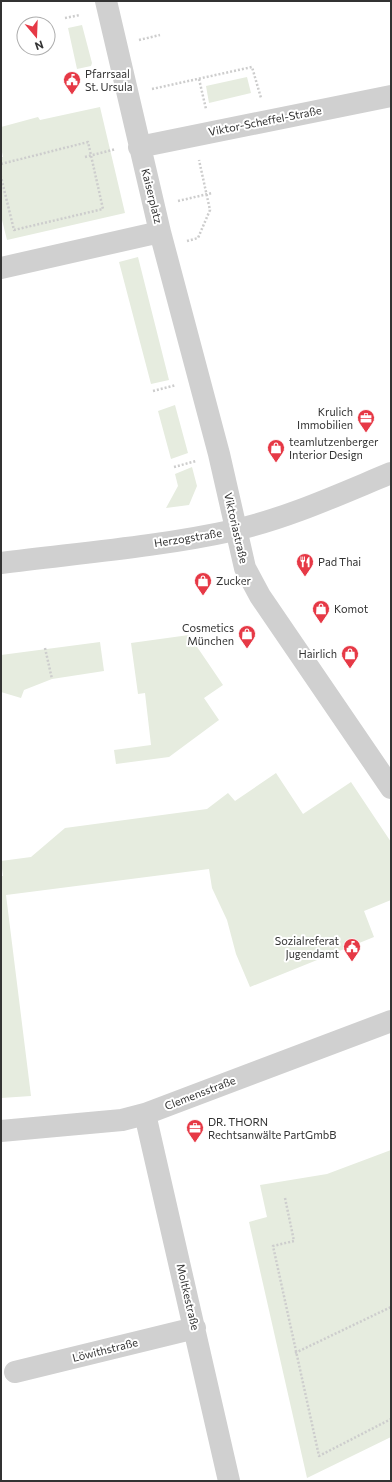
<svg xmlns="http://www.w3.org/2000/svg" width="392" height="1482" font-family="Commissioner,sans-serif">
	<rect width="100%" height="100%" fill="#fff"/>
	<path fill="#e6ecdf" d="M82,25L92,63L91,66L77,69L68,28Z
		M247,77L251,93L209,103L206,86Z
		M100,107L125,213L7,240L1,216V157H3L1,147V127L38,117L40,120Z
		M138,257L169,380L151,384L119,262Z
		M175,405L188,453L171,459L158,411Z
		M192,467L197,486L189,505L166,508L178,486L175,474Z
		M189,635L223,685L204,698L219,720L169,757L116,764L114,750L151,745L145,693L138,694L131,643Z
		M100,642L104,671L52,679L24,690L21,698L1,692V655Z
		M276,773L303,814L351,782L391,842V900L364,911L374,937L250,987L236,954L227,920L212,888L209,869L6,895L31,1096L1,1098V876H3L1,861L31,857L65,828L207,809L228,793L235,801Z
		M391,1150V1437L307,1478L249,1222L267,1217L260,1185L327,1174Z"/>
	<g fill="none" stroke-linecap="round" stroke-linejoin="round">
		<path stroke="#cdcdcd" stroke-width="2.5" stroke-dasharray="2 2" stroke-linecap="butt" d="M65,18L80,15
			M139,40L160,35
			M199,79L206,109
			M152,89L252,67L261,98
			M85,157L116,149
			M1,164L88,142L103,209L14,230L1,177
			M178,201L212,193
			M187,241L198,238L210,210L199,160
			M153,391L176,385
			M174,467L196,461
			M45,648L52,679
			M285,1198L294,1241L273,1246L319,1456L391,1419
			M295,1353L391,1307"/>
		<path stroke="#d0d0d0" stroke-width="22" d="M106,1L160,232L219,454L245,568L260,596L391,788
			M139,147L391,96
			M1,268L160,232
			M1,563C79,553 158,547 235,530C288,518 340,494 391,473
			M145,1114L229,1481
			M1,1131L122,1120L145,1114L391,1021
			M15,1372L195,1328"/>
	</g>
	<defs>
		<symbol id="civic-pin" viewBox="-11 -11 22 30"><path d="M0 17L-7.5 6A9.5 9.5 0 1 1 7.5 6Z" fill="#e63946" stroke="#fff"/><path d="M-.6-6.5H3V-4.5H.6V-3L4-1V1h2V6H-6V1h2V-1L-.6-3ZM-1.2 2.5V6h2.4V2.5Z" fill="#fff"/></symbol>
		<symbol id="office-pin" viewBox="-11 -11 22 30"><path d="M0 17L-7.5 6A9.5 9.5 0 1 1 7.5 6Z" fill="#e63946" stroke="#fff"/><path d="M-6-3h4V-5.5h4V-3h4V5H-6ZM-1-4.5V-3h2v-1.5ZM-6 0V1H6V0Z" fill="#fff"/></symbol>
		<symbol id="shop-pin" viewBox="-11 -11 22 30"><path d="M0 17L-7.5 6A9.5 9.5 0 1 1 7.5 6Z" fill="#e63946" stroke="#fff"/><path d="M-5-2.5h2.3a2.7 3.5 0 0 1 5.4 0H5L5.5 6h-11ZM-1.5-2.5h3a1.5 2.3 0 0 0-3 0Z" fill="#fff"/></symbol>
		<symbol id="restaurant-pin" viewBox="-11 -11 22 30"><path d="M0 17L-7.5 6A9.5 9.5 0 1 1 7.5 6Z" fill="#e63946" stroke="#fff"/><path d="M-5-6h1v4h1v-4h1v4h1v-4h1v5L-1.5 .5V6h-2V.5L-5-1ZM5-6V6H3V1.5H1.5Q1.5-4 5-6Z" fill="#fff"/></symbol>
	</defs>
	<g fill-rule="evenodd">
		<use href="#civic-pin" x="62" y="70" width="20" height="27"/>
		<use href="#office-pin" x="356" y="408" width="20" height="27"/>
		<use href="#shop-pin" x="266" y="438" width="20" height="27"/>
		<use href="#restaurant-pin" x="295" y="552" width="20" height="27"/>
		<use href="#shop-pin" x="193" y="571" width="20" height="27"/>
		<use href="#shop-pin" x="311" y="599" width="20" height="27"/>
		<use href="#shop-pin" x="237" y="624" width="20" height="27"/>
		<use href="#shop-pin" x="340" y="644" width="20" height="27"/>
		<use href="#civic-pin" x="342" y="937" width="20" height="27"/>
		<use href="#office-pin" x="185" y="1118" width="20" height="27"/>
	</g>
	<g text-anchor="middle" stroke-width="4" stroke-linejoin="round" paint-order="stroke">
		<g font-size="11" fill="#333" stroke="#fff" text-anchor="start">
			<text x="85" y="78">Pfarrsaal<tspan x="85" dy="13">St. Ursula</tspan></text>
			<text x="353" y="416" text-anchor="end">Krulich<tspan x="353" dy="13">Immobilien</tspan></text>
			<text x="289" y="446">teamlutzenberger<tspan x="289" dy="13">Interior Design</tspan></text>
			<text x="318" y="566">Pad Thai</text>
			<text x="216" y="585">Zucker</text>
			<text x="334" y="613">Komot</text>
			<text x="234" y="632" text-anchor="end">Cosmetics<tspan x="234" dy="13">München</tspan></text>
			<text x="337" y="658" text-anchor="end">Hairlich</text>
			<text x="339" y="945" text-anchor="end">Sozialreferat<tspan x="339" dy="13">Jugendamt</tspan></text>
			<text x="208" y="1126">DR. THORN<tspan x="208" dy="13">Rechtsanwälte PartGmbB</tspan></text>
		</g>
		<g font-size="11" fill="#333" stroke="#fff">
			<text transform="translate(265 121) rotate(-11)" y="4">Viktor-Scheffel-Straße</text>
			<text transform="translate(152 196) rotate(76)" y="4">Kaiserplatz</text>
			<text transform="translate(236 528) rotate(77)" y="4">Viktoriastraße</text>
			<text transform="translate(188 538) rotate(-9)" y="4">Herzogstraße</text>
			<text transform="translate(200 1093) rotate(-21)" y="4">Clemensstraße</text>
			<text transform="translate(188 1297) rotate(77)" y="4">Moltkestraße</text>
			<text transform="translate(105 1350) rotate(-14)" y="4">Löwithstraße</text>
		</g>
	</g>
	<rect width="392" height="1482" fill="none" stroke="#333333" stroke-width="4"/>
	<g transform="translate(36 36) rotate(161)"><circle r="19" fill="#ffffff" stroke="#adadad"/>
	<path d="M0-3L7 15L0 10L-7 15Z" fill="#e63946"/>
	<text y="-6" font-size="11" font-weight="bold" text-anchor="middle" fill="#333333">N</text>
	</g>
</svg>
